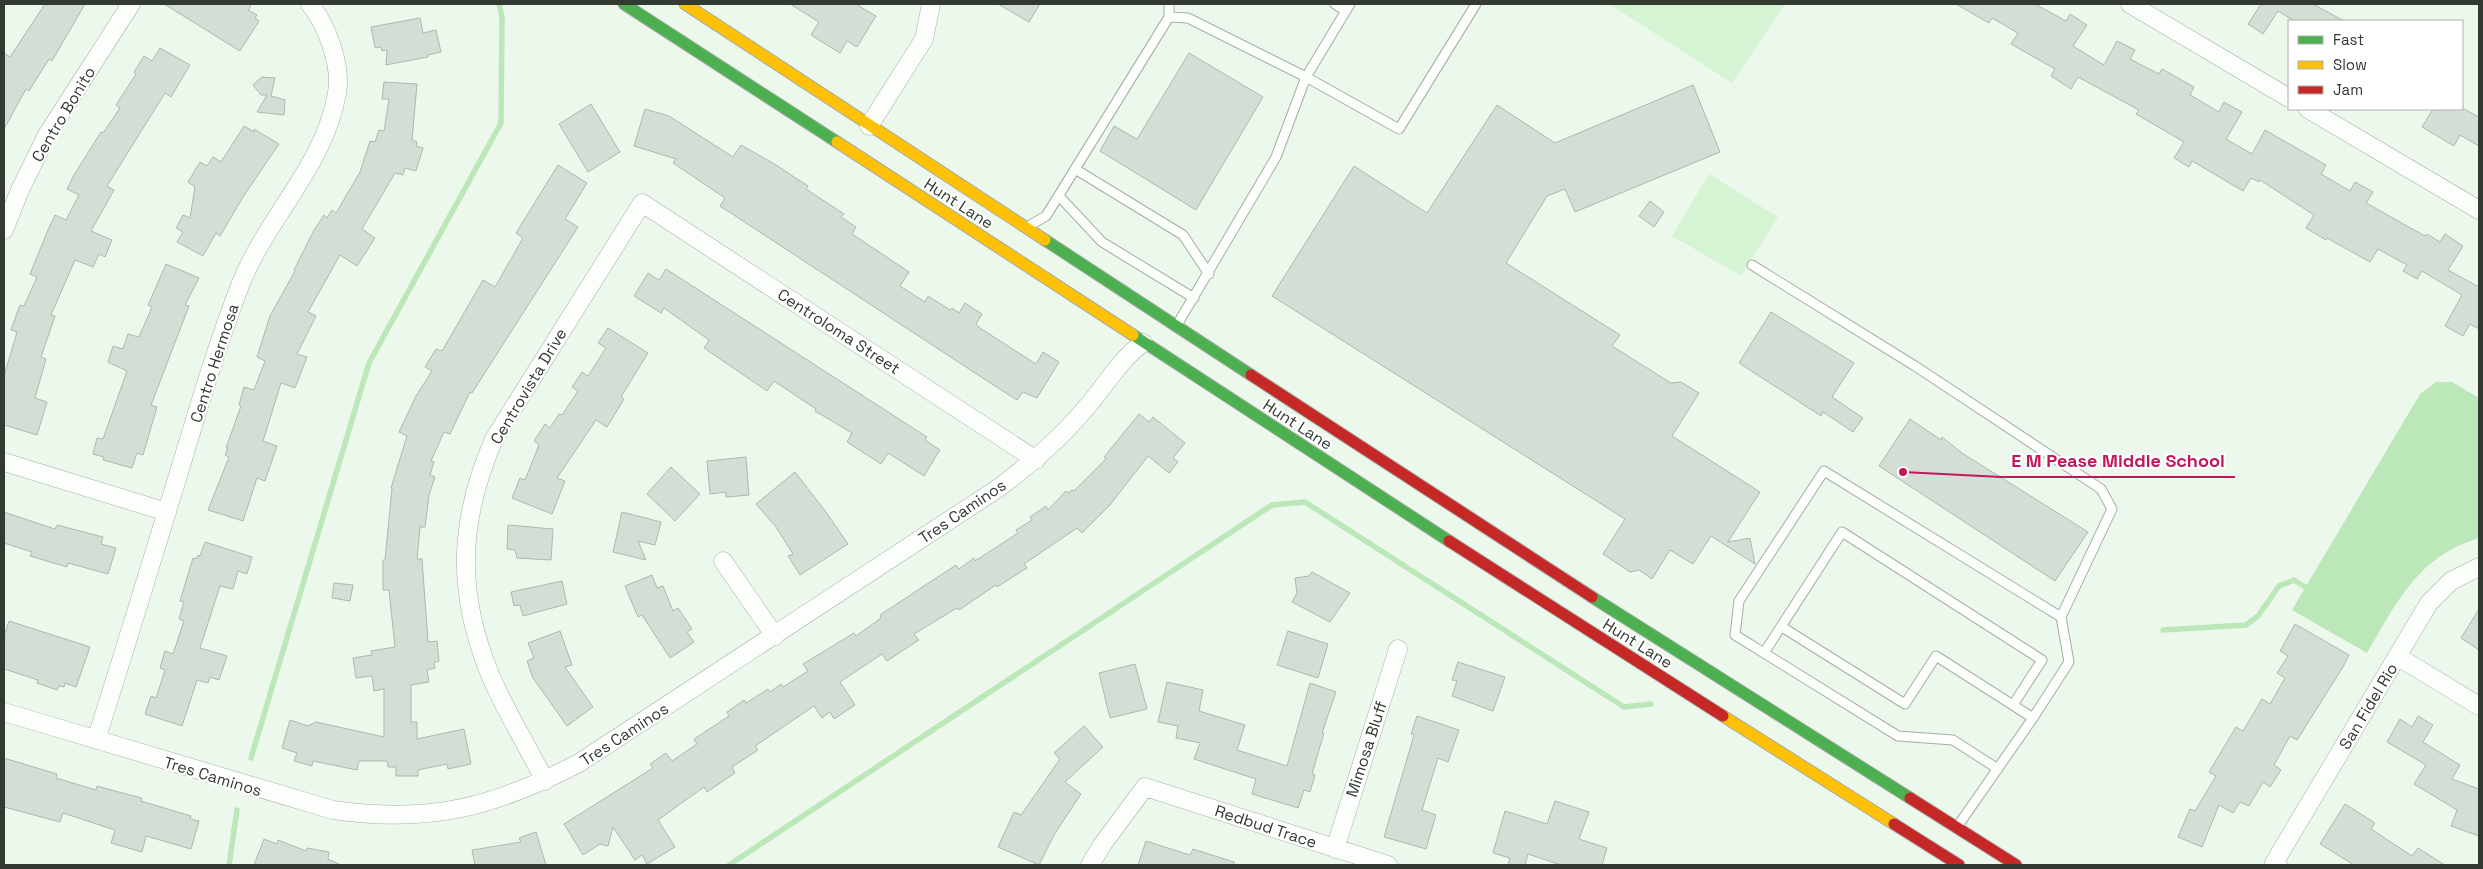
<svg xmlns="http://www.w3.org/2000/svg" width="2483" height="869" font-family="'Space Grotesk',sans-serif">
	<rect width="100%" height="100%" fill="#ecf8ec"/>
	<path fill="#d5f4d4" d="M1609,4H1785L1732,83Z
		M1709,174L1778,217L1741,276L1672,236Z"/>
	<path fill="#bbe7b9" d="M2436,382H2452L2479,398V538C2418,556 2397,602 2367,653L2292,610L2420,394Z"/>
	<g fill="none" stroke-linecap="round" stroke-linejoin="round">
		<path stroke="#bbe7b9" stroke-width="5.5" d="M2163,630L2246,625L2258,616L2279,586L2294,580L2305,587
			M251,758L369,363L501,123L502,17L499,4
			M229,865L237,810
			M729,865L1272,505L1305,502L1624,707L1651,704"/>
	</g>
	<path fill="#d4ded4" stroke="#afb8af" d="M45,4H85L52,61L49,59L29,91L26,89L4,129V53L10,57Z
		M164,4H252L248,10L257,15L255,18L259,21L240,51Z
		M790,4H856L876,16L857,47L847,41L840,53L811,35L819,22Z
		M998,4H1040L1029,22Z
		M1956,4H2035L2066,21L2070,14L2087,25L2073,46L2104,65L2117,41L2135,50L2130,59L2159,74L2162,69L2194,87L2190,95L2219,112L2224,102L2242,112L2226,139L2252,154L2265,130L2326,165L2321,174L2350,191L2355,182L2373,192L2366,203L2425,236L2427,234L2440,242L2445,234L2463,246L2448,270L2479,287V329L2470,324L2463,336L2445,326L2462,295L2422,271L2417,279L2403,271L2407,265L2378,249L2370,262L2327,238L2326,240L2306,228L2314,215L2260,180L2259,182L2251,178L2243,191L2192,161L2189,167L2174,158L2184,142L2136,114L2139,110L2078,77L2071,89L2051,76L2055,69L2011,44L2018,33L1992,18L1989,23Z
		M2261,4H2313L2344,21H2294L2278,11L2263,34L2248,24Z
		M420,18L423,33L436,30L441,52L428,55V57L386,65L387,50L382,51L381,47L375,48L371,27Z
		M160,48L190,65L171,97L165,93L107,186L114,190L91,231L112,240L105,257L99,254L93,267L75,260L51,315L55,316L41,357L46,359L35,398L47,402L37,435L4,425V376L17,332L11,330L20,305L24,306L37,277L30,274L48,230L55,215L66,220L79,195L67,189L74,175L101,132L103,133L120,108L116,105L136,74L134,72L144,56L152,61Z
		M1189,53L1263,97L1196,210L1100,151L1114,126L1137,139Z
		M262,77L275,78L271,96L285,100L284,115L257,112L267,95H261L253,85Z
		M384,82L417,84L412,140L417,142L416,146L423,148L416,171L405,168L403,175L395,173L362,229L375,238L357,266L340,255L308,312L316,316L297,354L307,357L295,388L281,383L263,441L277,446L265,481L257,478L243,521L208,510L229,457L225,455L228,448H226L241,406L239,405L244,387L254,390L265,361L257,357L270,316L295,271L294,270L314,230L324,215L327,218L332,210L336,213L360,172L370,141L375,142L379,130L384,131L389,99H382Z
		M1693,85L1720,152L1575,212L1565,189L1547,196L1506,263L1620,335L1612,346L1671,383L1681,382L1699,393L1672,436L1760,492L1728,542L1750,538L1755,564L1711,536L1693,564L1670,550L1652,579L1639,570L1630,572L1603,554L1625,519L1272,296L1354,166L1427,213L1497,105L1555,143Z
		M591,104L620,152L588,172L559,124Z
		M645,109L669,116L733,157L741,145L776,165L808,186L806,189L844,214L841,217L856,227L852,234L909,272L900,286L925,302L928,296L950,310L952,308L959,313L965,303L982,314L976,324L980,328L1036,364L1043,352L1059,362L1037,398L1023,392L1017,400L1001,390L720,206L725,198L673,163L676,159L634,146Z
		M2433,109H2464L2479,117V146L2460,135L2454,146L2422,127Z
		M244,126L254,132V129L279,144L243,197L220,236L216,233L203,256L177,242L183,232L176,228L183,215L190,218L195,187L188,182L200,162L207,166L213,157L221,162Z
		M558,165L587,183L565,219L578,227L472,393L470,392L450,434L444,432L431,461L434,462L430,475L435,477L429,495L425,527H420L417,559H422L428,642L437,641L439,661L434,662L435,668L427,670L429,682L411,685V722H417V739L464,729L471,764L448,769L447,764L418,770V776H396V767H388L387,761H359L357,770L313,761L312,766L294,761L297,753L282,748L290,720L308,726L316,722L384,737V689L374,691L372,676L356,678L353,658L372,655L371,651L395,647L389,590H383V560H385L392,488H391L407,436L399,432L416,396L432,371L425,367L436,349L442,351L483,280L495,287L523,238L516,233Z
		M1650,201L1664,212L1654,227L1639,216Z
		M166,264L199,278L185,305L189,306L151,405L157,407L143,455L137,453L132,468L103,460L104,457L93,454L97,438L103,439L127,371L108,362L113,346L123,349L128,334L139,337L152,307L148,305Z
		M666,269L927,437L925,440L940,450L924,476L888,453L881,464L847,442L852,433L815,411L816,409L774,381L767,391L704,348L709,340L664,308L661,313L634,296L648,273L659,280Z
		M1771,312L1854,363L1832,397L1863,418L1853,432L1823,412L1821,416L1739,363Z
		M608,328L648,353L621,397L624,399L607,427L596,420L557,478L565,481L552,514L512,498L520,478L525,480L539,445L534,441L545,424L550,428L559,414L562,415L578,391L572,387L582,372L588,376L606,348L598,343Z
		M1139,414L1149,422L1153,417L1185,443L1173,458L1178,462L1169,473L1148,456L1110,505L1082,533L1077,528L1024,564L1027,568L997,587L996,585L959,610L957,608L914,634L919,640L887,661L882,654L840,682L855,705L834,719L830,712L822,718L814,706L755,746L758,750L732,767L735,773L707,792L704,787L658,820L675,847L647,864L642,855L635,860L613,827L608,846L600,844L583,855L564,824L653,768L650,764L666,753L672,761L697,744L694,739L729,716L727,712L744,700L746,703L768,689L770,692L781,684L783,687L808,671L803,664L854,633L856,636L881,618L880,615L956,565L959,569L974,558L975,561L1018,533L1016,530L1032,520L1030,517L1046,506L1048,510L1066,491L1068,493L1072,490L1074,491L1106,459L1104,457Z
		M1910,419L1941,440L1942,437L1962,453L2088,532L2055,581L1879,466Z
		M746,457L749,495L726,497V492L710,494L707,461Z
		M671,467L700,494L675,521L647,494Z
		M795,472L826,512L848,544L800,575L788,556L793,554L776,527L756,504Z
		M4,512L55,529L57,525L103,537L101,544L116,548L108,574L68,563L67,567L30,556L32,552L4,543Z
		M622,512L661,522L655,545L638,541L646,560L613,552Z
		M508,525L553,529L551,560L517,558L515,550L507,549Z
		M205,542L252,557L247,574L238,571L233,589L220,586L200,648L227,656L219,680L210,677L208,683L197,680L182,726L145,714L151,696L156,698L165,670L160,668L165,651L173,654L184,621L179,619L184,602L180,601L193,558L196,559L198,555L200,556Z
		M1312,572L1350,593L1330,622L1292,602L1297,593L1295,578L1309,576Z
		M652,575L657,588L663,586L673,611L678,608L692,629L687,632L694,642L670,658L642,615L638,617L625,586Z
		M562,581L567,604L523,616L520,605L514,606L511,592Z
		M334,583L353,585L350,601L332,598Z
		M2479,609V650L2461,638Z
		M9,621L90,647L76,687L65,683L64,687L59,686L57,690L37,683L38,680L4,669V636Z
		M2295,624L2349,655L2343,667L2297,740L2290,736L2274,765L2281,770L2270,787L2263,782L2249,806L2240,802L2233,813L2219,805L2202,847L2178,837L2190,809L2195,811L2216,776L2209,772L2236,727L2243,731L2262,699L2270,704L2285,678L2277,673L2288,656L2280,651Z
		M560,631L572,665L565,667L593,707L567,726L533,678L527,661L534,658L528,643Z
		M1288,631L1328,644L1318,678L1277,665Z
		M1458,662L1505,677L1493,711L1452,696L1457,681L1452,680Z
		M1135,664L1147,709L1110,718L1099,673Z
		M1167,682L1203,690L1199,711L1245,725L1237,750L1287,766L1310,683L1336,692L1322,733H1324L1312,774L1315,775L1310,792L1304,790L1298,808L1252,794L1256,779L1194,759L1200,743L1176,738L1178,726L1158,722Z
		M1417,716L1459,730L1448,762L1438,758L1422,810L1436,815L1426,849L1384,837L1414,735L1411,734Z
		M2418,716L2433,725L2423,742L2460,765L2452,779L2479,789V836L2451,826L2457,810L2414,784L2426,765L2387,742L2400,719L2412,727Z
		M1084,726L1103,747L1065,782L1081,794L1054,835L1039,865L998,847L1014,812L1021,815L1060,759L1054,753Z
		M4,758L57,774L56,778L96,790L97,786L126,794L142,798L141,801L191,816L190,819L199,821L191,849L146,836L142,852L111,843L115,830L63,813L60,822L4,807Z
		M1555,801L1589,812L1579,839L1607,848L1602,865H1561L1528,854L1525,865H1508L1510,858L1493,853L1505,811L1547,824Z
		M2345,804L2375,823L2371,829L2412,856L2418,848L2445,865H2354L2320,844Z
		M536,832L546,865H475L472,850L521,842L519,838Z
		M264,839L277,844L278,840L306,851L307,848L329,852L328,859L341,865H254Z
		M1146,841L1190,855L1193,849L1234,862V865H1138Z"/>
	<g fill="none" stroke-linecap="round" stroke-linejoin="round">
		<defs>
			<path id="lane" d="M1169,4V17
				M1335,4L1346,11
				M1350,4L1306,77L1399,129L1476,4
				M1075,169L1183,235L1209,274
				M1059,196L1102,242L1194,298
				M1027,227L1046,216L1169,17L1188,18L1306,77L1276,157L1177,325
				M1752,265L1915,366L2101,489L2112,509L2061,617
				M1782,627L1905,704L1936,656L2033,718
				M1764,653L1842,532L2042,660L2013,705
				M1957,827L2033,718L2069,662L2061,617L1824,471L1739,601L1735,635L1898,736L1953,740L1998,769"/>
			<path id="street" d="M2130,4L2289,98
				M2308,109L2479,210
				M869,126L924,39L931,4
				M4,230L20,190L47,135L131,4
				M4,462L167,512
				M723,561L775,636
				M2397,656L2479,706
				M4,712L333,810C430,824 494,807 579,763L1000,487C1031,463 1060,439 1085,409C1105,387 1119,360 1143,343
				M96,740C124,653 150,566 177,479C197,413 216,347 241,283C268,216 325,165 337,93C342,65 327,26 310,4
				M545,781C527,745 504,709 489,672C456,590 459,520 494,439L642,203L1036,460
				M1335,849L1398,649
				M1090,865L1102,845L1145,787L1388,865
				M2278,865L2274,863L2429,603L2451,581L2479,567"/>
			<path id="fast" d="M624,4L837,142
				M1045,240L1251,375
				M1133,335L1449,541
				M1592,597L1910,798"/>
			<path id="slow" d="M685,4L1045,240
				M837,142L1133,335
				M1723,716L1894,824"/>
			<path id="jam" d="M1251,375L1592,597
				M1449,541L1723,716
				M1910,798L2016,865
				M1894,824L1959,865"/>
		</defs>
		<use href="#lane" stroke="#a5aea5" stroke-width="11"/>
		<use href="#street" stroke="#a5aea5" stroke-width="19"/>
		<use href="#fast" stroke="#a5aea5" stroke-width="13"/>
		<use href="#slow" stroke="#a5aea5" stroke-width="13"/>
		<use href="#jam" stroke="#a5aea5" stroke-width="13"/>
		<use href="#lane" stroke="#fcfefc" stroke-width="9"/>
		<use href="#street" stroke="#fcfefc" stroke-width="18"/>
		<use href="#fast" stroke="#4caf50" stroke-width="11"/>
		<use href="#slow" stroke="#ffc107" stroke-width="11"/>
		<use href="#jam" stroke="#c62828" stroke-width="11"/>
	</g>
	<g text-anchor="middle" stroke-width="4.5" stroke-linejoin="round" paint-order="stroke">
		<g font-size="16" fill="#323a31" stroke="#fff">
			<text transform="translate(63 114) rotate(-59)" y="6">Centro Bonito</text>
			<text transform="translate(959 203) rotate(33)" y="6">Hunt Lane</text>
			<text transform="translate(839 331) rotate(33)" y="6">Centroloma Street</text>
			<text transform="translate(214 363) rotate(-72)" y="6">Centro Hermosa</text>
			<text transform="translate(528 386) rotate(-59)" y="6">Centrovista Drive</text>
			<text transform="translate(1298 424) rotate(33)" y="6">Hunt Lane</text>
			<text transform="translate(962 511) rotate(-34)" y="6">Tres Caminos</text>
			<text transform="translate(1638 643) rotate(32)" y="6">Hunt Lane</text>
			<text transform="translate(2368 706) rotate(-59)" y="6">San Fidel Rio</text>
			<text transform="translate(624 734) rotate(-33)" y="6">Tres Caminos</text>
			<text transform="translate(1366 749) rotate(-72)" y="6">Mimosa Bluff</text>
			<text transform="translate(213 776) rotate(17)" y="6">Tres Caminos</text>
			<text transform="translate(1266 826) rotate(18)" y="6">Redbud Trace</text>
		</g>
	</g>
	<path fill="none" stroke="#c2185b" stroke-width="2" d="M1903 472L2001 477H2235"/>
	<circle fill="#c2185b" stroke="#fff" stroke-width="2" cx="1903" cy="472" r="5"/>
	<g font-size="18" text-anchor="middle" font-weight="bold" fill="#c2185b" stroke="#fff" stroke-width="4.5" stroke-linejoin="round" paint-order="stroke">
		<text x="2118" y="467">E M Pease Middle School</text>
	</g>
	<rect width="2483" height="869" fill="none" stroke="#323a31" stroke-width="10"/>
	<rect x="2288" y="20" width="175" height="90" fill="#ffffff" stroke="#adb0ad"/>
	<rect x="2298" y="36" width="25" height="8" fill="#4caf50" stroke="#adb0ad"/>
	<text x="2333" y="45" font-size="15" fill="#323a31">Fast</text>
	<rect x="2298" y="61" width="25" height="8" fill="#ffc107" stroke="#adb0ad"/>
	<text x="2333" y="70" font-size="15" fill="#323a31">Slow</text>
	<rect x="2298" y="86" width="25" height="8" fill="#c62828" stroke="#adb0ad"/>
	<text x="2333" y="95" font-size="15" fill="#323a31">Jam</text>
</svg>
